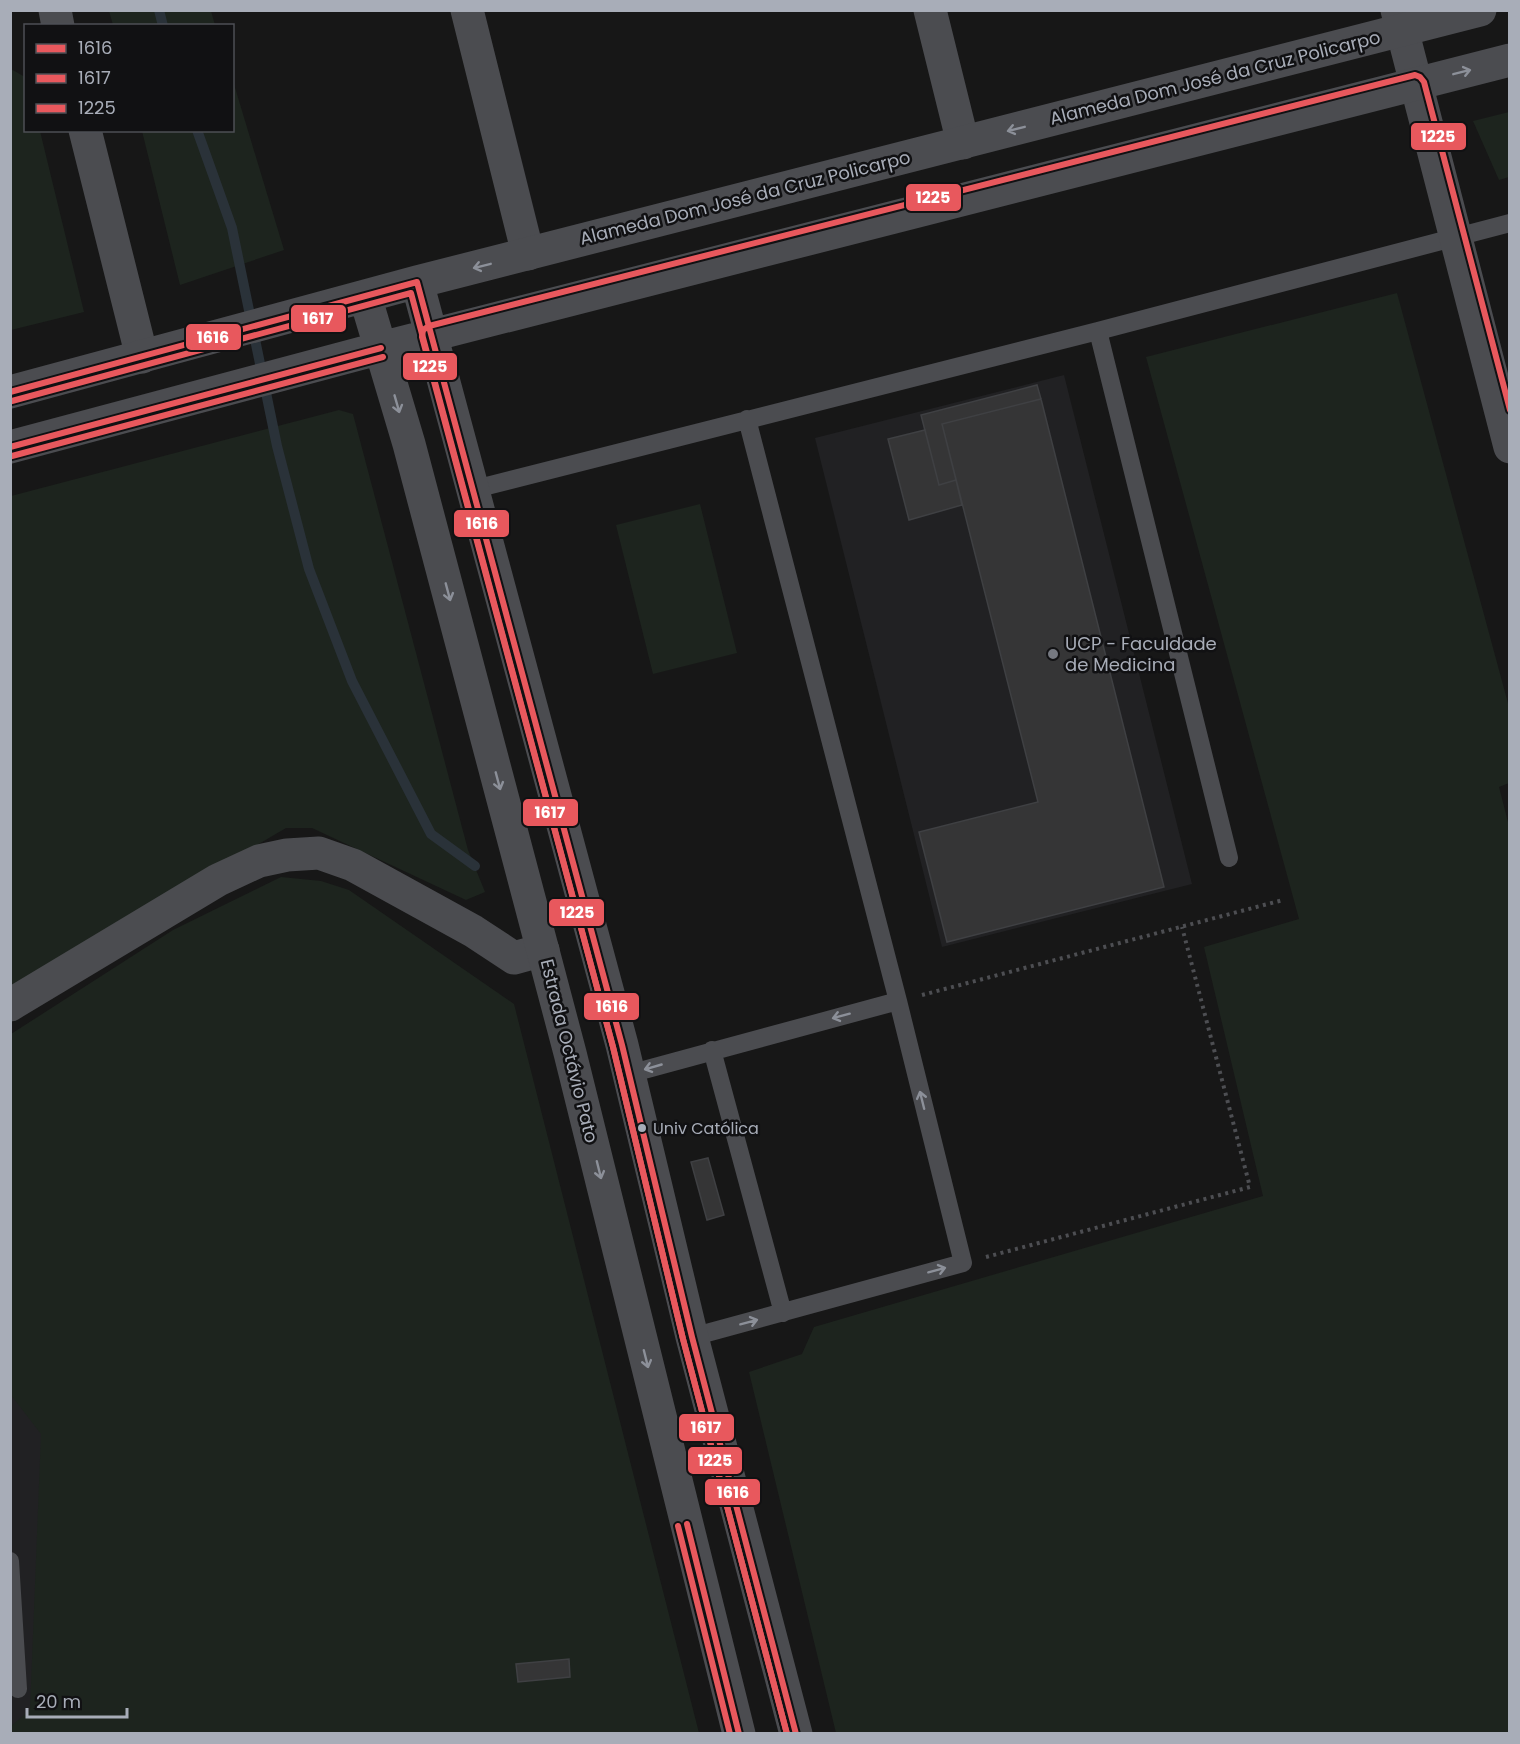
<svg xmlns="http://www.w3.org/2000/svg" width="1520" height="1744" font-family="Poppins,sans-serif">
	<rect width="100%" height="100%" fill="#171717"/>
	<path fill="#212123" d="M1064,375L1192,884L942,947L815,438Z
		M10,1360L61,1432L52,1731L11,1733Z"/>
	<path fill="#1d241e" d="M109,11H211L215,25H113Z
		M11,69L25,77L26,130L40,131L84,312L11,330Z
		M233,81L284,250L180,285L142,131L232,130Z
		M1509,112V177L1499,180L1473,121Z
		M1397,293L1509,707V783L1499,787L1510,830L1509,1733H836L749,1372L802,1354L814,1327L1263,1196L1204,947L1299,919L1146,357Z
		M339,410L353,414L468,850L485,892L466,900L312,828H286L11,990V496Z
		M700,504L737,653L653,674L616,525Z
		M281,877L321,881L349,890L514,1004L699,1733L11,1734L10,1727L30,1710L41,1434L11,1395V1034L173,930Z"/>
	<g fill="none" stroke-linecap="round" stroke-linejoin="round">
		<path stroke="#2a3239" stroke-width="10" d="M159,10L163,26
			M197,130L232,228L277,446L309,569L352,681L431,834L475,866"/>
	</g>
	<path fill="#353536" stroke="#3f4043" stroke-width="1.5" d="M1037,385L1041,399L942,424L956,480L939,485L921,415Z
		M1041,399L1164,887L947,942L919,832L1038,802L942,424Z
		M925,430L939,485L956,480L962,505L909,520L888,439Z
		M708,1158L724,1215L707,1220L691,1162Z
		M569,1659L570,1677L518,1682L516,1664Z"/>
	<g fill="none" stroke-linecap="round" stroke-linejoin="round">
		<path stroke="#4d4e52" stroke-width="4" stroke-dasharray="3 4.5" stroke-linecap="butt" d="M922,995L1283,900
			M986,1257L1250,1187L1182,927"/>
		<path stroke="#4b4c50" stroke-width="18" d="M1098,331L1510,223
			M471,490L1098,331L1229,858
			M712,1050L783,1313
			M629,1074L898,1001
			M692,1337L963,1263L898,1001L747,419
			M10,1561L18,1689"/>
		<path stroke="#4b4c50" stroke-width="33" d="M55,10L58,26
			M467,10L528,254
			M930,10L963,143
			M1397,10L1510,447
			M85,130L142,357
			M10,1005L218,880L259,861L287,855L319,853L353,865L473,931L514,958L543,950"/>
		<path stroke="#4b4c50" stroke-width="33" d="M417,282L622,1045L692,1337L796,1734
			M365,296L409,444L570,1053L739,1734
			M10,392L417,282L1480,10
			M10,447L381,348L1510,60"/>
		<defs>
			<path id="bus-1" d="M417,282L622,1045L692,1337L796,1734
				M10,392L417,282
				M10,447L381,348
				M687,1524L739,1734"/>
			<path id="bus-2" d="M12,401L411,293L613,1047L683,1339L787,1734
				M12,456L383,357
				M678,1526L730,1734"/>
			<path id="bus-3" d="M787,1734L683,1339L613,1047L422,337L423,330L429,326L1415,75L1420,77L1424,82L1510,410"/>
		</defs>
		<use href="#bus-1" stroke="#111113" stroke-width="10"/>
		<use href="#bus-2" stroke="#111113" stroke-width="10"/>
		<use href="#bus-3" stroke="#111113" stroke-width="10"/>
		<use href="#bus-1" stroke="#e8585d" stroke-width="6"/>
		<use href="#bus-2" stroke="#e8585d" stroke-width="6"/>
		<use href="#bus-3" stroke="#e8585d" stroke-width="6"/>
	</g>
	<defs><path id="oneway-shaft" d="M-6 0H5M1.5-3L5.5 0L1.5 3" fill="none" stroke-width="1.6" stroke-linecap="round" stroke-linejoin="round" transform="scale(1.5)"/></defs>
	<g stroke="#8c9099">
		<use href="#oneway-shaft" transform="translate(1462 72) rotate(-14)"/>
		<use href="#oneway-shaft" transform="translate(1016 129) rotate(166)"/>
		<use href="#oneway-shaft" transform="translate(482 266) rotate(166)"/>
		<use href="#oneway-shaft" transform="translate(397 404) rotate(74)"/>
		<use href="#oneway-shaft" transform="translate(448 592) rotate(75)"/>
		<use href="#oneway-shaft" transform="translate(498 781) rotate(75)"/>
		<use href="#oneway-shaft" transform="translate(841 1016) rotate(165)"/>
		<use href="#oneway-shaft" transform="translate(653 1067) rotate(164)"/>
		<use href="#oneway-shaft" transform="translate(922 1100) rotate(-104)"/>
		<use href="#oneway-shaft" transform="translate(599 1170) rotate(76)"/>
		<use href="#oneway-shaft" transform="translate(937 1270) rotate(-15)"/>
		<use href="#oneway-shaft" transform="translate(749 1322) rotate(-15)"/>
		<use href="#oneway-shaft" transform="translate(646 1359) rotate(76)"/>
	</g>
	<circle fill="#757880" stroke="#111113" stroke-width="2" cx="1053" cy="654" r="6"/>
	<circle fill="#a8adb8" stroke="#111113" stroke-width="2" cx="642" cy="1128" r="5"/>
	<g text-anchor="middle" stroke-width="5" stroke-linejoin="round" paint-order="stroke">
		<g font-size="16" fill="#a8adb8" stroke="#111113" text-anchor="start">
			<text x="653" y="1134">Univ Católica</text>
		</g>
		<g font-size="18" fill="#a8adb8" stroke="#111113">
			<text transform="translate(1215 78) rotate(-14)" y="6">Alameda Dom José da Cruz Policarpo</text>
			<text transform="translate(745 198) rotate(-14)" y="6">Alameda Dom José da Cruz Policarpo</text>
			<text transform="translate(569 1051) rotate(76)" y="6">Estrada Octávio Pato</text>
		</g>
		<g font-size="18" fill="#a8adb8" stroke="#111113" text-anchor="start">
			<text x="1065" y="650">UCP - Faculdade<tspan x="1065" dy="21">de Medicina</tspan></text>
		</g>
	</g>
	<g stroke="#111113" stroke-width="2">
		<rect x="1410" y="122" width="57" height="29" rx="6" fill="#e8585d"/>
		<rect x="905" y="183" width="57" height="29" rx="6" fill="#e8585d"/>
		<rect x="290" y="304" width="57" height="29" rx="6" fill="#e8585d"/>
		<rect x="185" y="323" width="57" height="28" rx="6" fill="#e8585d"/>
		<rect x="402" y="352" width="56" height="29" rx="6" fill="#e8585d"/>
		<rect x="453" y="509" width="57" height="29" rx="6" fill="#e8585d"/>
		<rect x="522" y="798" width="57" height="29" rx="6" fill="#e8585d"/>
		<rect x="548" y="898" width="57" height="29" rx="6" fill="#e8585d"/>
		<rect x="583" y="992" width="57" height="29" rx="6" fill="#e8585d"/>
		<rect x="678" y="1413" width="57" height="29" rx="6" fill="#e8585d"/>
		<rect x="687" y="1446" width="56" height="29" rx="6" fill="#e8585d"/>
		<rect x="704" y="1478" width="57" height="28" rx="6" fill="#e8585d"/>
	</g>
	<g font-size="16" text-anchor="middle" font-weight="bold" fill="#fff">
		<text x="1438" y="142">1225</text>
		<text x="933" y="203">1225</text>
		<text x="318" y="324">1617</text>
		<text x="213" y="343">1616</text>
		<text x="430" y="372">1225</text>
		<text x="482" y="529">1616</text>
		<text x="550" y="818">1617</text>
		<text x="577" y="918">1225</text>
		<text x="612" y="1012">1616</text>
		<text x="706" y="1433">1617</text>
		<text x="715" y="1466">1225</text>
		<text x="733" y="1498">1616</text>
	</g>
	<rect width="1520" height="1744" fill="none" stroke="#a8adb8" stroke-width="24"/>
	<rect x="24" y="24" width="210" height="108" fill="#111113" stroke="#4d4f55" stroke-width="1.5"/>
	<rect x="36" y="44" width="30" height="9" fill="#e8585d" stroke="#4d4f55" stroke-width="1.5"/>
	<text x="78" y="54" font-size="18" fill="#a8adb8">1616</text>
	<rect x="36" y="74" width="30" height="9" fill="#e8585d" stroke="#4d4f55" stroke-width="1.5"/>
	<text x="78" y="84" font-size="18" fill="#a8adb8">1617</text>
	<rect x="36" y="104" width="30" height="9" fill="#e8585d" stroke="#4d4f55" stroke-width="1.5"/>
	<text x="78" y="114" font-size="18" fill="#a8adb8">1225</text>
	<path d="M27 1708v9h100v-9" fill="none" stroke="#a8adb8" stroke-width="3"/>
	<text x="36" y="1708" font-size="18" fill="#a8adb8" stroke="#111113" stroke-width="4.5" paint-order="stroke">20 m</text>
</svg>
